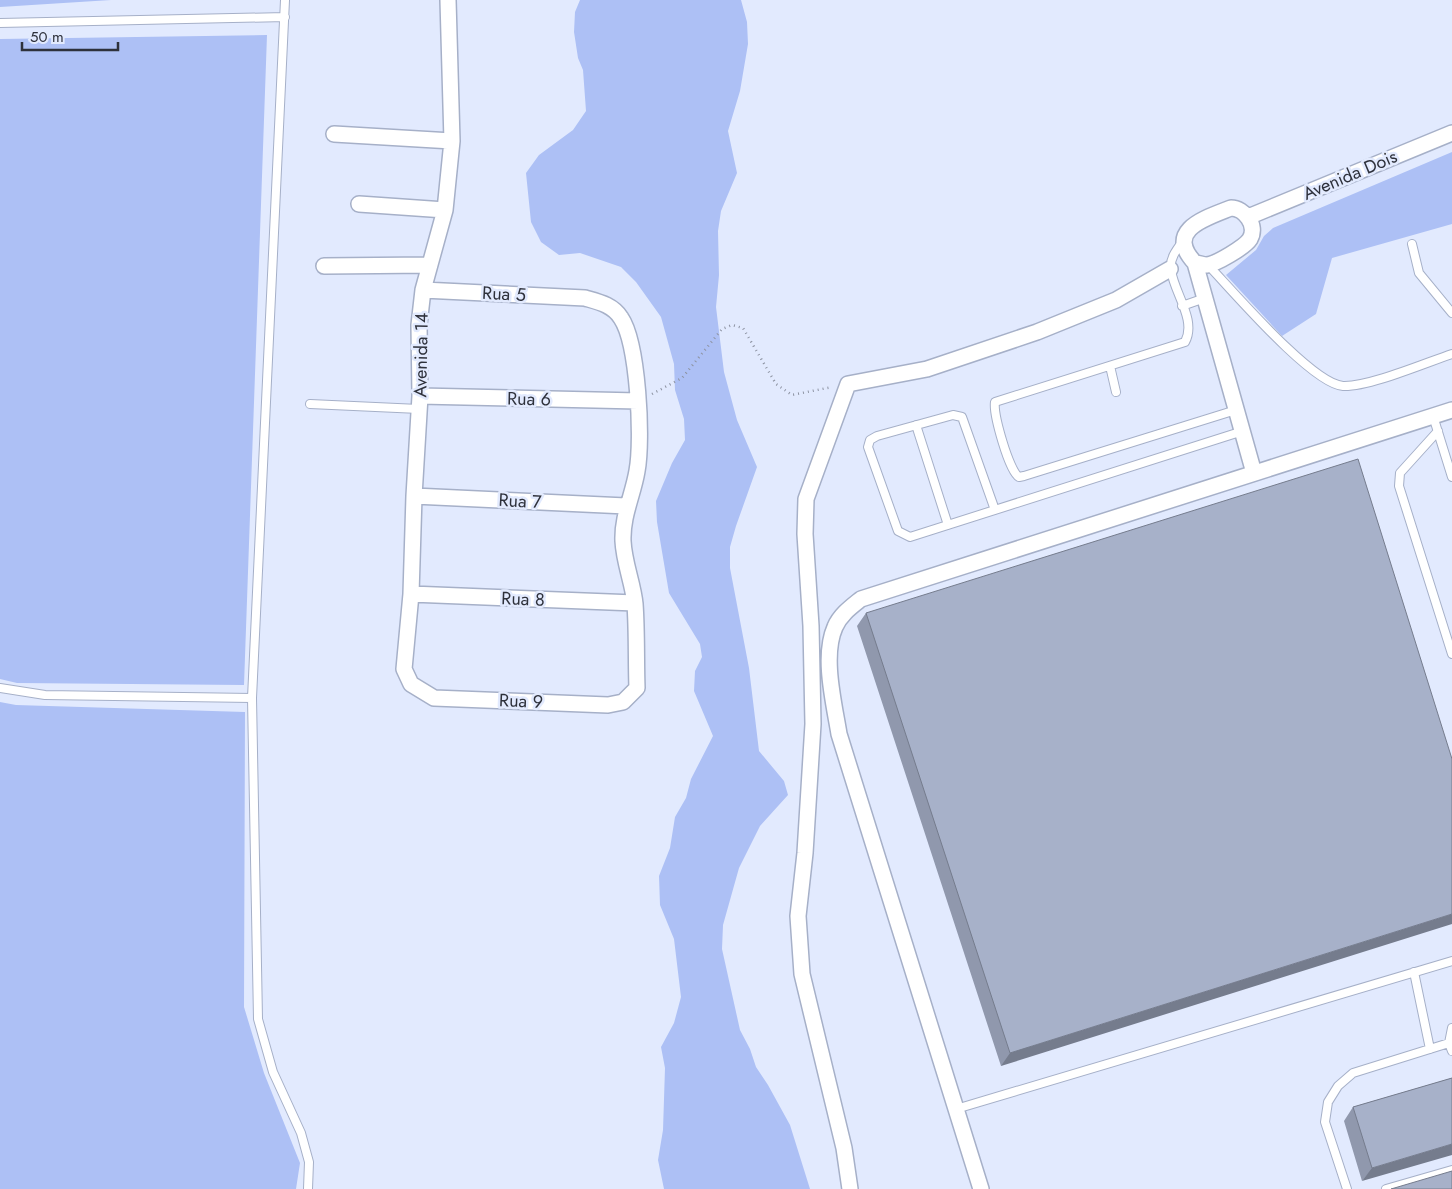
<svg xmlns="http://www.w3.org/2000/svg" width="1452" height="1189" font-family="Jost,sans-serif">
	<rect width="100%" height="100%" fill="#e2eafe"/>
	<path fill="#adc0f5" d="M0,0H111L0,7Z
		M580,0H741L747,22L748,44L740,91L728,131L737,173L721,211L718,231L719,275L716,307L724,372L737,420L757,467L736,526L730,547V568L749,668L759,751L784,781L788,795L760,826L739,868L723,925L722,949L740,1030L750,1049L756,1067L768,1085L790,1125L810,1189H664L658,1160L663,1130L665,1068L661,1047L674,1023L681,997L674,939L660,905L659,876L670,848L675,817L686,798L691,779L713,736L694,691L695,671L702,657L700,644L669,593L657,522L656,501L672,463L685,440L684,419L675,390L674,364L661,317L636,282L621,267L580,253L559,255L541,242L531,222L526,173L539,155L573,130L586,111L583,70L578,58L574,32L575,12Z
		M267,35L244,685L17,683L0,679V39Z
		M1452,152V224L1332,258L1316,314L1282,336L1226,275L1256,250L1264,236L1273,228Z
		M0,702L16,705L245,712L244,1007L264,1073L300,1163L296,1189H0Z"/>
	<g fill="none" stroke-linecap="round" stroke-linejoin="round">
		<defs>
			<path id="service" d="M285,0L252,698L258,1019L273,1072L301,1133L309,1162L308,1189
				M0,23L285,17
				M1183,241C1177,249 1169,259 1171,270C1174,293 1197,320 1185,342L995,402C993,414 1009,471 1019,477L1024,476L1236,410
				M1412,244L1419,273L1452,313
				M1208,265C1232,290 1312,384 1343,386C1369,387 1425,363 1452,354
				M1182,306L1205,298
				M1110,366L1116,392
				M310,404L419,409
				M1433,416L1452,477
				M916,425L948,525
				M1438,431L1400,473L1399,486L1452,654
				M995,510L962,417L953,415L877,436L870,440L868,447L898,531L910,537L1243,431
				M0,688L45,695L252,698
				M1414,972L1430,1049
				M1452,1028L1449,1043L1452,1051
				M956,1109L1452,961
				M1347,1189L1325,1122L1328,1102L1338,1086L1353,1073L1449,1043
				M1386,1189L1452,1170"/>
			<path id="minor" d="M334,134L452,141
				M359,204L445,210
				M1231,208C1244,208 1258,225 1250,239C1245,247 1216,264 1207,265C1203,265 1198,263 1195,263C1164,230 1206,218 1231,208Z
				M1248,217L1452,133
				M1195,263L1254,473
				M324,266L430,265
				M423,290L585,298C599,302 613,305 621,318C638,343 643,439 637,471C633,495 622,516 623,541C624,563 633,583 635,604C637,632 636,660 637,688L623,702L608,705L434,698L411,684L404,669L411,594L414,496L420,396L419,325L423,290L445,210L452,141L448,0
				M420,396L638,401
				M414,496L626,506
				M411,594L635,603
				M850,1189L844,1148L802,974L798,916L805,853L813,724L811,626L805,534L806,499L848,384L927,369L1037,332L1116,300L1170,269
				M981,1189L839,734C834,703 822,656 835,627C840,615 851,607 861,599L1452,410"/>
		</defs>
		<use href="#service" stroke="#a6b0c8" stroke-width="10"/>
		<use href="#minor" stroke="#a6b0c8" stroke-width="18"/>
		<path stroke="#8d93a2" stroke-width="2.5" stroke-dasharray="1 4" stroke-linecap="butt" d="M652,394L682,378L722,329L732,325L743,328L776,384L792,395L832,387"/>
		<use href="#service" stroke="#fff" stroke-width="8"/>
		<use href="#minor" stroke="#fff" stroke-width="15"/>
	</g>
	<path fill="#9098ad" d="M866,613L1452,759L1001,1066L857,626Z
		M1452,1078L1362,1181L1344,1121L1353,1107Z"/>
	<path fill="#757c8d" d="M1452,914V924L1001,1066L1010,1053Z
		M1452,1144V1155L1362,1181L1372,1168Z"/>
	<path fill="#a7b1c9" stroke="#757c8d" d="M1358,459L1452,759V914L1010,1053L866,613Z
		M1452,1078V1144L1372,1168L1353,1107Z
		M1452,1171V1189H1391Z"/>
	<g text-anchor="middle" stroke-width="5" stroke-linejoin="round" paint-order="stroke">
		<g font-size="18" fill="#2e313b" stroke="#e2eafe">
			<text transform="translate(1350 175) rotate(-23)" y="6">Avenida Dois</text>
			<text transform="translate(504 294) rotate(3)" y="6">Rua 5</text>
			<text transform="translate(421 355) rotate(-89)" y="6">Avenida 14</text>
			<text transform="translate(529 399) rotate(1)" y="6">Rua 6</text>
			<text transform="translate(520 501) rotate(3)" y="6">Rua 7</text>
			<text transform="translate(523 599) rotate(2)" y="6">Rua 8</text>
			<text transform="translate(521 701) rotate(2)" y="6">Rua 9</text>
		</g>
	</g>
	<path d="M22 42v8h96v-8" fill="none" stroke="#2e313b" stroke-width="2.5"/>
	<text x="30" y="42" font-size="15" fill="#2e313b" stroke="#e2eafe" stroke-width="4" paint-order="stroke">50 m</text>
</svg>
